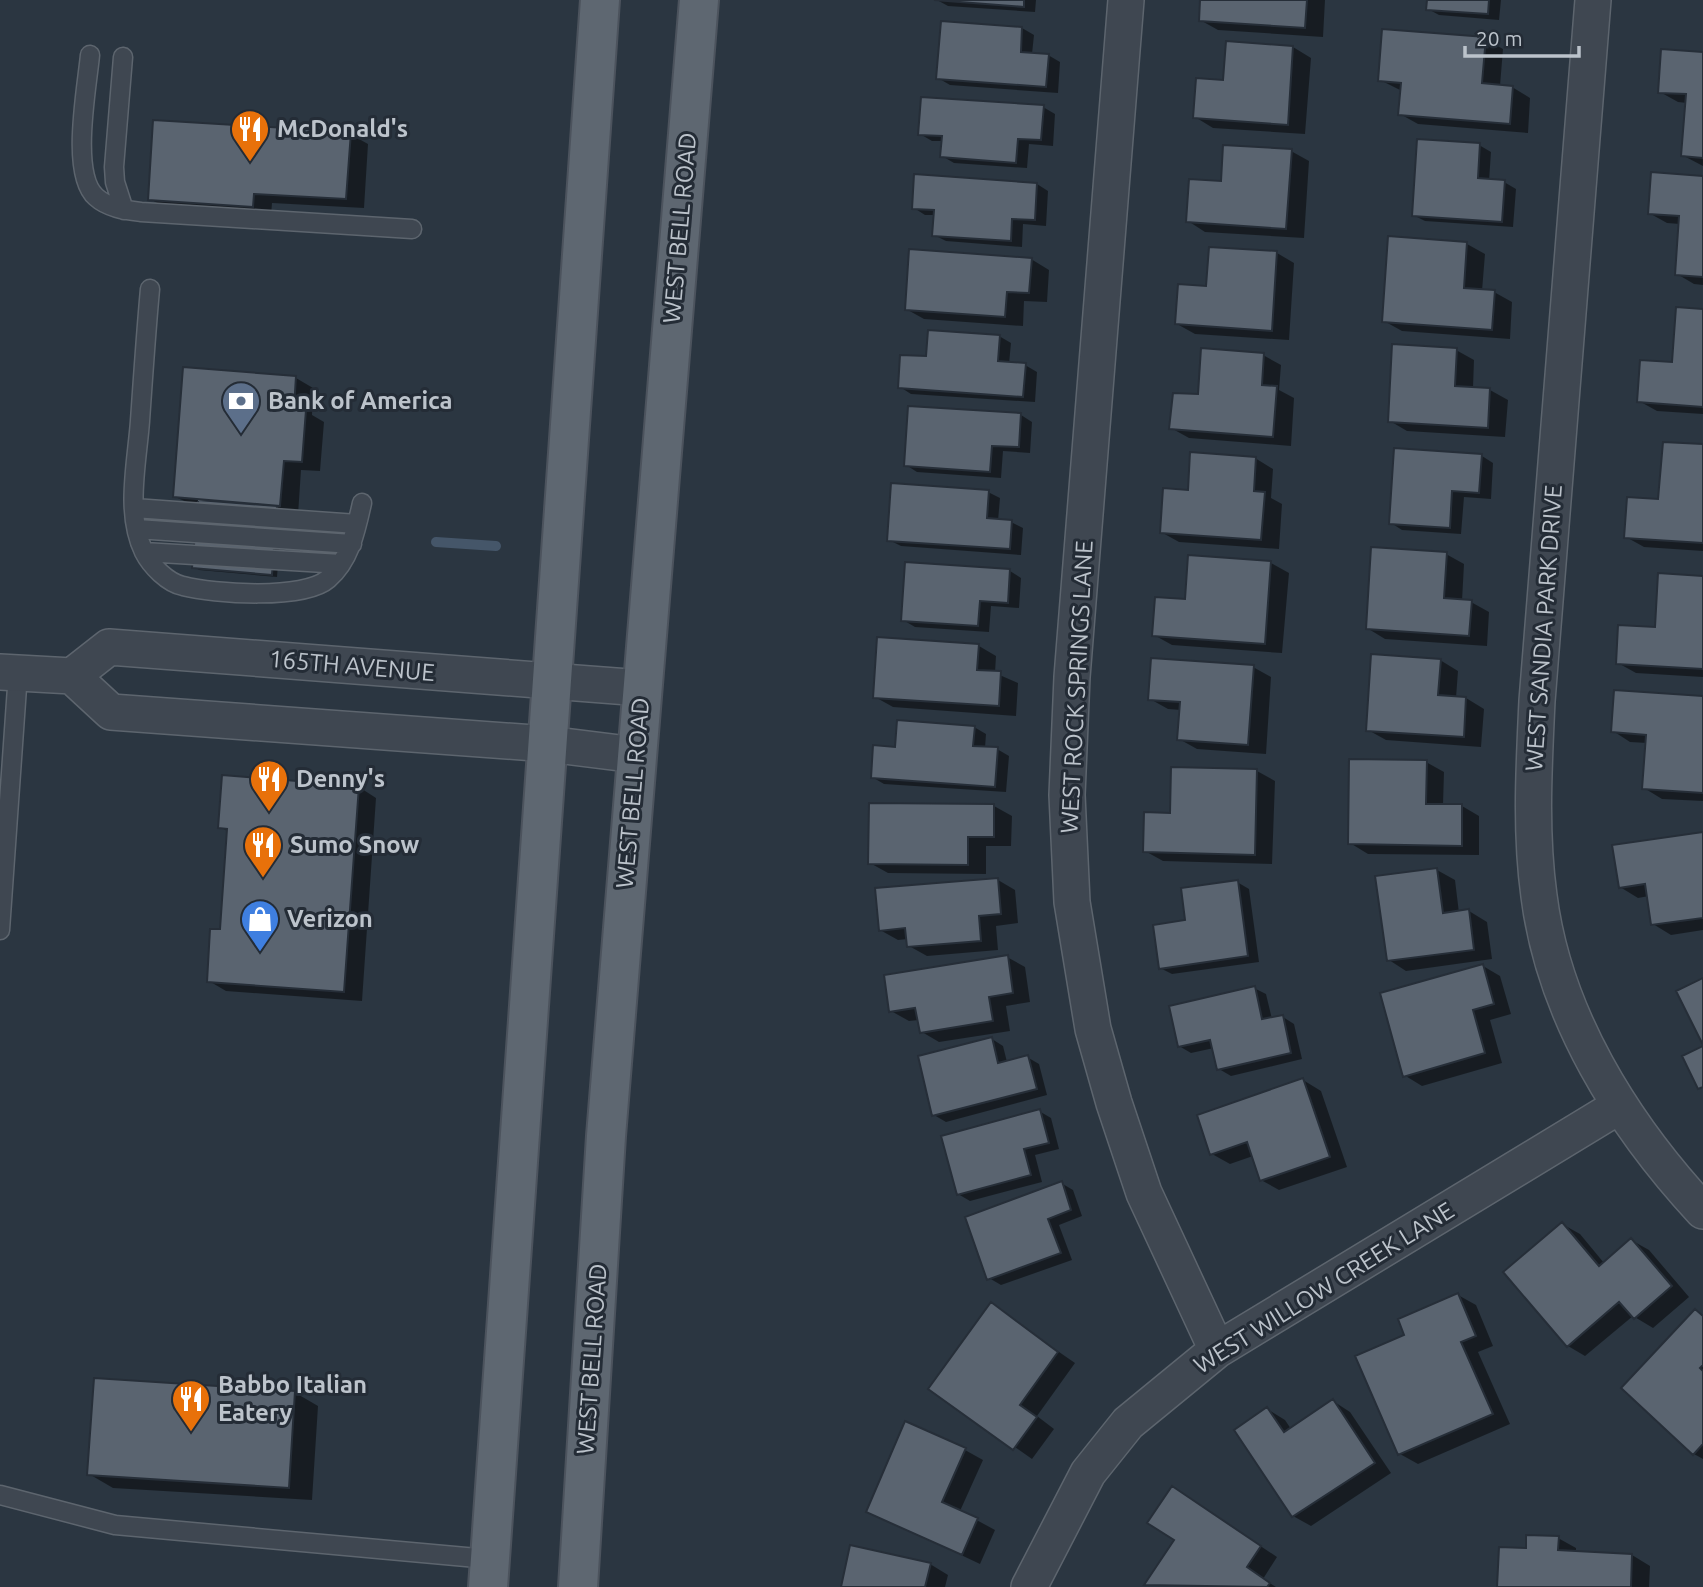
<svg xmlns="http://www.w3.org/2000/svg" width="1703" height="1587" font-family="Ubuntu,sans-serif">
	<rect width="100%" height="100%" fill="#2b3641"/>
	<path fill="#0007" d="M937,0H1036L1035,12L948,6Z
		M1202,0H1325L1323,37L1218,30L1200,20Z
		M1428,0H1501L1499,20L1439,15L1428,9Z
		M1022,28L1034,35L1032,54L1048,55L1060,62L1058,93L950,85L938,78Z
		M1485,39L1503,49L1500,86L1512,87L1530,98L1528,133L1418,124L1400,114L1402,91L1380,80Z
		M1228,43L1293,47L1311,58L1305,134L1213,128L1195,117L1225,82Z
		M1703,54V166L1682,155L1687,103L1678,102L1660,92Z
		M1043,107L1055,114L1053,146L1029,144L1027,168L954,163L942,156L943,141H932L920,134Z
		M350,134L368,144L364,208L272,203L271,216L168,209L150,199Z
		M1479,145L1491,152L1489,181L1504,182L1516,189L1513,227L1425,221L1413,215Z
		M1291,151L1309,161L1304,238L1205,232L1188,221L1222,183Z
		M1703,178V285L1694,284L1677,274L1680,224L1667,223L1649,213Z
		M1037,184L1048,191L1046,226L1023,224L1022,247L946,241L934,235L936,215H925L914,208Z
		M1467,244L1485,254L1482,291L1494,292L1512,302L1510,339L1402,331L1384,321Z
		M1277,253L1294,263L1289,340L1195,334L1177,324L1208,288Z
		M1031,259L1049,270L1047,302L1024,301L1023,326L924,319L906,309Z
		M1703,311V414L1657,411L1639,401L1673,364Z
		M999,336L1011,343L1009,364L1025,365L1037,372L1035,402L911,394L900,387L928,358Z
		M1456,350L1474,360L1473,388L1490,390L1508,400L1505,437L1407,431L1390,421Z
		M1263,355L1281,365L1279,390L1294,398L1291,446L1189,438L1171,428L1199,396Z
		M296,378L313,388L312,415L324,422L320,471L301,470L298,515L282,514L277,577L199,570L194,567L199,507L175,497Z
		M1021,415L1032,422L1030,453L1003,451L1001,478L917,472L906,465Z
		M1703,446V551L1644,547L1626,537L1660,501Z
		M1482,456L1493,463L1491,499L1464,497L1461,534L1402,530L1391,523Z
		M1255,458L1273,469L1271,498L1282,504L1279,549L1179,542L1161,532Z
		M988,492L1000,498L998,521L1011,522L1023,528L1021,555L901,546L889,540Z
		M1446,554L1464,564L1462,601L1471,602L1489,612L1487,646L1385,639L1367,628Z
		M1271,563L1289,573L1282,653L1172,645L1154,635L1187,601Z
		M1010,571L1021,578L1019,608L991,606L989,632L915,627L903,620Z
		M1703,578V677L1636,673L1618,663L1656,629Z
		M979,646L996,656L995,673L1018,683L1016,716L893,707L875,697Z
		M1440,660L1458,671L1456,698H1466L1484,709L1481,747L1386,740L1368,730Z
		M1253,667L1271,677L1266,754L1197,749L1179,739L1181,710L1168,709L1150,699Z
		M1703,698V801L1662,799L1644,788L1647,743L1630,742L1613,731Z
		M974,727L986,734L985,748L997,749L1009,756L1006,792L884,784L872,777L897,749Z
		M1426,762L1444,772L1443,805L1462,806L1479,816V855L1368,854L1350,843Z
		M1257,771L1275,781L1272,864L1163,861L1145,851L1171,815Z
		M359,787L376,798L362,1001L226,991L209,981L222,931L229,832L220,827Z
		M994,806L1012,816L1011,846H986V874L888,873L870,863Z
		M1703,834V930L1671,935L1653,924L1649,896L1638,898L1620,887Z
		M1437,870L1455,880L1459,913L1469,911L1487,922L1492,959L1406,971L1389,960Z
		M998,880L1015,890L1018,923L996,926L998,950L927,956L909,946L908,939L898,940L880,930Z
		M1237,882L1249,889L1259,962L1172,974L1160,968Z
		M1007,957L1025,967L1030,1002L1006,1006L1010,1031L939,1042L922,1032L919,1020L909,1021L891,1011Z
		M1483,966L1500,976L1511,1014L1490,1020L1502,1063L1422,1086L1404,1075Z
		M1254,988L1266,994L1272,1019L1283,1017L1294,1024L1302,1059L1231,1076L1219,1069L1214,1048L1191,1053L1179,1046Z
		M992,1039L1003,1046L1007,1062L1027,1057L1039,1064L1047,1095L946,1122L934,1115Z
		M1303,1080L1321,1091L1347,1167L1279,1190L1261,1180L1253,1156L1230,1164L1212,1154Z
		M1039,1111L1051,1118L1059,1149L1035,1155L1042,1182L970,1201L958,1194Z
		M1061,1183L1073,1190L1082,1216L1059,1225L1072,1260L1001,1285L989,1278Z
		M1562,1224L1580,1234L1604,1263L1631,1240L1649,1250L1689,1297L1653,1328L1633,1316L1585,1356L1568,1346Z
		M1458,1295L1476,1305L1493,1346L1478,1352L1510,1424L1418,1464L1400,1454L1406,1336Z
		M991,1305L1075,1363L1037,1416L1054,1429L1032,1459L931,1388Z
		M1695,1311L1703,1315V1459L1694,1454Z
		M294,1392L318,1406L312,1500L113,1488L89,1474Z
		M1333,1401L1350,1412L1391,1473L1311,1526L1293,1516L1267,1409L1285,1420L1291,1429Z
		M965,1450L983,1460L960,1511L995,1530L980,1564L868,1511Z
		M1190,1499L1277,1557L1263,1579L1276,1587L1147,1585L1176,1540Z
		M1558,1538L1576,1548V1553L1632,1555L1650,1566L1649,1587H1499L1528,1550Z
		M930,1564L948,1575L945,1587H843Z"/>
	<g fill="none" stroke-linecap="round" stroke-linejoin="round">
		<path stroke="#455669" stroke-width="10" d="M436,542L496,546"/>
	</g>
	<path fill="#5a6470" stroke="#262e38" stroke-width="2" d="M934,0H1024V7Z
		M1200,0H1307L1305,28L1199,21Z
		M1427,0H1489L1488,14L1426,10Z
		M941,21L1022,27L1021,52L1049,54L1046,87L936,79Z
		M1382,29L1486,37L1482,83L1513,86L1510,124L1398,115L1401,83L1378,81Z
		M1226,41L1293,46L1288,125L1193,118L1196,78L1223,80Z
		M1661,49L1703,52V158L1681,156L1686,94L1658,93Z
		M921,97L1044,105L1041,140L1018,139L1016,163L940,157L942,136L918,135Z
		M153,120L351,132L346,199L254,194L253,207L148,200Z
		M1417,139L1480,143L1478,178L1505,180L1502,222L1412,216Z
		M1223,145L1292,149L1286,229L1186,222L1189,179L1221,181Z
		M1651,172L1703,176V277L1675,275L1679,216L1648,214Z
		M914,174L1037,183L1035,220L1012,219L1011,241L932,236L934,210L912,209Z
		M1388,236L1467,242L1464,288L1495,290L1492,330L1382,322Z
		M1209,247L1277,251L1272,331L1175,324L1178,284L1206,286Z
		M909,249L1032,258L1029,293L1007,292L1005,317L905,310Z
		M1676,307L1703,309V407L1637,402L1640,360L1672,362Z
		M928,330L1000,335L998,361L1026,363L1023,397L898,388L900,355L926,356Z
		M1392,344L1457,348L1455,386L1490,388L1488,428L1388,422Z
		M1201,348L1264,353L1262,385L1277,386L1273,437L1169,429L1173,393L1198,394Z
		M183,367L296,376L294,409L306,410L302,462L284,461L280,506L173,497Z
		M908,406L1021,413L1019,447L992,446L990,472L904,466Z
		M1663,442L1703,444V543L1624,538L1627,497L1658,499Z
		M1394,448L1482,454L1479,493L1452,491L1450,528L1389,524Z
		M1190,452L1256,457L1254,491L1265,492L1261,540L1160,533L1163,488L1188,490Z
		M891,483L989,490L987,518L1012,520L1010,549L887,541Z
		M198,500L277,506L272,575L192,568Z
		M1371,547L1447,552L1444,598L1472,600L1469,636L1366,629Z
		M1188,555L1271,561L1265,644L1152,636L1155,597L1185,599Z
		M905,562L1010,569L1008,603L980,601L978,626L901,621Z
		M1658,573L1703,576V669L1616,664L1618,625L1655,627Z
		M877,637L979,644L977,670L1001,671L999,706L873,698Z
		M1371,654L1441,659L1438,695L1466,697L1464,737L1366,731Z
		M1151,658L1254,665L1248,745L1177,740L1180,702L1148,700Z
		M1614,690L1703,696V793L1642,789L1646,735L1611,732Z
		M897,720L975,726L973,746L998,747L995,787L871,778L873,745L895,747Z
		M1349,759L1427,760L1426,804H1462V846L1348,844Z
		M1171,767L1257,769L1255,855L1143,852L1144,812L1170,813Z
		M222,775L359,786L344,992L207,982L210,929H220L227,829L218,828Z
		M869,803L994,804V837H968V865L868,864Z
		M1703,832V918L1651,925L1645,884L1619,888L1612,845Z
		M1437,868L1443,913L1469,909L1474,950L1387,961L1375,876Z
		M998,878L1001,914L979,916L981,941L907,947L905,928L879,931L875,888Z
		M1238,880L1248,956L1159,969L1153,925L1185,920L1181,888Z
		M1008,955L1013,993L989,997L993,1021L920,1033L915,1008L889,1012L884,975Z
		M1483,964L1494,1004L1473,1010L1485,1053L1403,1077L1380,993Z
		M1703,978V1045L1676,991Z
		M1255,986L1262,1019L1283,1015L1291,1053L1217,1070L1210,1040L1178,1047L1169,1006Z
		M992,1037L998,1063L1028,1055L1037,1089L932,1116L918,1056Z
		M1703,1046V1087L1698,1089L1682,1056Z
		M1303,1078L1330,1157L1260,1181L1247,1142L1210,1155L1197,1115Z
		M1040,1109L1049,1143L1024,1149L1031,1175L957,1195L941,1136Z
		M1062,1181L1071,1210L1048,1219L1061,1253L987,1280L965,1217Z
		M1562,1222L1599,1266L1631,1238L1672,1286L1634,1319L1619,1302L1567,1347L1503,1272Z
		M1458,1293L1476,1336L1461,1342L1493,1414L1398,1455L1355,1356L1404,1335L1398,1319Z
		M991,1302L1058,1352L1020,1405L1037,1417L1013,1450L928,1389Z
		M1695,1309L1703,1316V1365L1700,1368L1703,1371V1444L1693,1455L1621,1388Z
		M94,1378L295,1391L289,1488L87,1475Z
		M1333,1399L1375,1463L1292,1517L1234,1430L1267,1407L1284,1432Z
		M905,1421L966,1448L942,1502L978,1518L962,1555L866,1512Z
		M1172,1486L1261,1546L1247,1567L1270,1583L1267,1587L1144,1585L1174,1540L1147,1523Z
		M1526,1535L1559,1536L1558,1550L1632,1554L1631,1587H1497L1499,1547L1526,1548Z
		M850,1545L931,1563L925,1587H841Z"/>
	<g fill="none" stroke-linecap="round" stroke-linejoin="round">
		<defs>
			<path id="lane" d="M90,55C87,88 70,174 96,197C108,208 125,210 141,212L412,229
				M123,57L114,167L115,182L124,210
				M150,289C146,333 143,377 140,421C137,463 125,513 144,552C151,566 168,583 183,586C214,594 304,600 328,579C350,560 356,530 362,503
				M134,508L357,524
				M137,529L352,544
				M144,552L341,564
				M0,930L18,673
				M0,1495L115,1525L488,1559"/>
			<path id="street" d="M1126,0L1072,677L1067,795L1072,902L1093,1029L1114,1103L1144,1193L1217,1350
				M1593,0L1537,701C1534,766 1530,831 1539,896C1554,1015 1623,1125 1703,1211
				M0,672L72,676L111,712L548,744L636,755
				M72,676L109,647L642,688
				M1029,1587L1088,1473L1128,1423L1217,1350L1619,1106"/>
			<path id="primary" d="M488,1587L600,0
				M578,1587L606,1136L699,0"/>
		</defs>
		<use href="#lane" stroke="#5d656e" stroke-width="21"/>
		<use href="#street" stroke="#5d656e" stroke-width="38"/>
		<use href="#primary" stroke="#4c535d" stroke-width="42"/>
		<use href="#lane" stroke="#3f4751" stroke-width="18"/>
		<use href="#street" stroke="#3f4751" stroke-width="35"/>
		<use href="#primary" stroke="#5e6771" stroke-width="38"/>
	</g>
	<defs>
		<symbol id="restaurant-pin" viewBox="-11 -11 22 30"><path d="M0 17L-7.5 6A9.5 9.5 0 1 1 7.5 6Z" fill="#e8710a" stroke="#242c36"/><path d="M-5-6h1v4h1v-4h1v4h1v-4h1v5L-1.5 .5V6h-2V.5L-5-1ZM5-6V6H3V1.5H1.5Q1.5-4 5-6Z" fill="#fff"/></symbol>
		<symbol id="bank-pin" viewBox="-11 -11 22 30"><path d="M0 17L-7.5 6A9.5 9.5 0 1 1 7.5 6Z" fill="#5c6f8a" stroke="#242c36"/><path d="M-6-4H6V4H-6ZM0-2.3a2.3 2.3 0 1 0 0 4.6a2.3 2.3 0 1 0 0-4.6Z" fill="#fff"/></symbol>
		<symbol id="shop-pin" viewBox="-11 -11 22 30"><path d="M0 17L-7.5 6A9.5 9.5 0 1 1 7.5 6Z" fill="#3f7fe0" stroke="#242c36"/><path d="M-5-2.5h2.3a2.7 3.5 0 0 1 5.4 0H5L5.5 6h-11ZM-1.5-2.5h3a1.5 2.3 0 0 0-3 0Z" fill="#fff"/></symbol>
	</defs>
	<g fill-rule="evenodd">
		<use href="#restaurant-pin" x="228" y="107" width="44" height="60"/>
		<use href="#bank-pin" x="219" y="379" width="44" height="60"/>
		<use href="#restaurant-pin" x="247" y="757" width="44" height="60"/>
		<use href="#restaurant-pin" x="241" y="823" width="44" height="60"/>
		<use href="#shop-pin" x="238" y="897" width="44" height="60"/>
		<use href="#restaurant-pin" x="169" y="1377" width="44" height="60"/>
	</g>
	<g text-anchor="middle" stroke-width="6" stroke-linejoin="round" paint-order="stroke">
		<g font-size="24" font-weight="bold" fill="#bcc3cb" stroke="#242c36" text-anchor="start">
			<text x="277" y="137">McDonald's</text>
			<text x="268" y="409">Bank of America</text>
			<text x="296" y="787">Denny's</text>
			<text x="290" y="853">Sumo Snow</text>
			<text x="287" y="927">Verizon</text>
			<text x="218" y="1393">Babbo Italian<tspan x="218" dy="28">Eatery</tspan></text>
		</g>
		<g font-size="24" fill="#bcc3cb" stroke="#242c36">
			<text transform="translate(680 228) rotate(-85)" y="8">WEST BELL ROAD</text>
			<text transform="translate(1544 628) rotate(-86)" y="8">WEST SANDIA PARK DRIVE</text>
			<text transform="translate(352 666) rotate(5)" y="8">165TH AVENUE</text>
			<text transform="translate(1077 687) rotate(-87)" y="8">WEST ROCK SPRINGS LANE</text>
			<text transform="translate(633 793) rotate(-85)" y="8">WEST BELL ROAD</text>
			<text transform="translate(1324 1288) rotate(-32)" y="8">WEST WILLOW CREEK LANE</text>
			<text transform="translate(592 1359) rotate(-86)" y="8">WEST BELL ROAD</text>
		</g>
	</g>
	<path d="M1465 46v10h114v-10" fill="none" stroke="#bcc3cb" stroke-width="3.5"/>
	<text x="1476" y="46" font-size="21" fill="#bcc3cb" stroke="#242c36" stroke-width="5" paint-order="stroke">20 m</text>
</svg>
